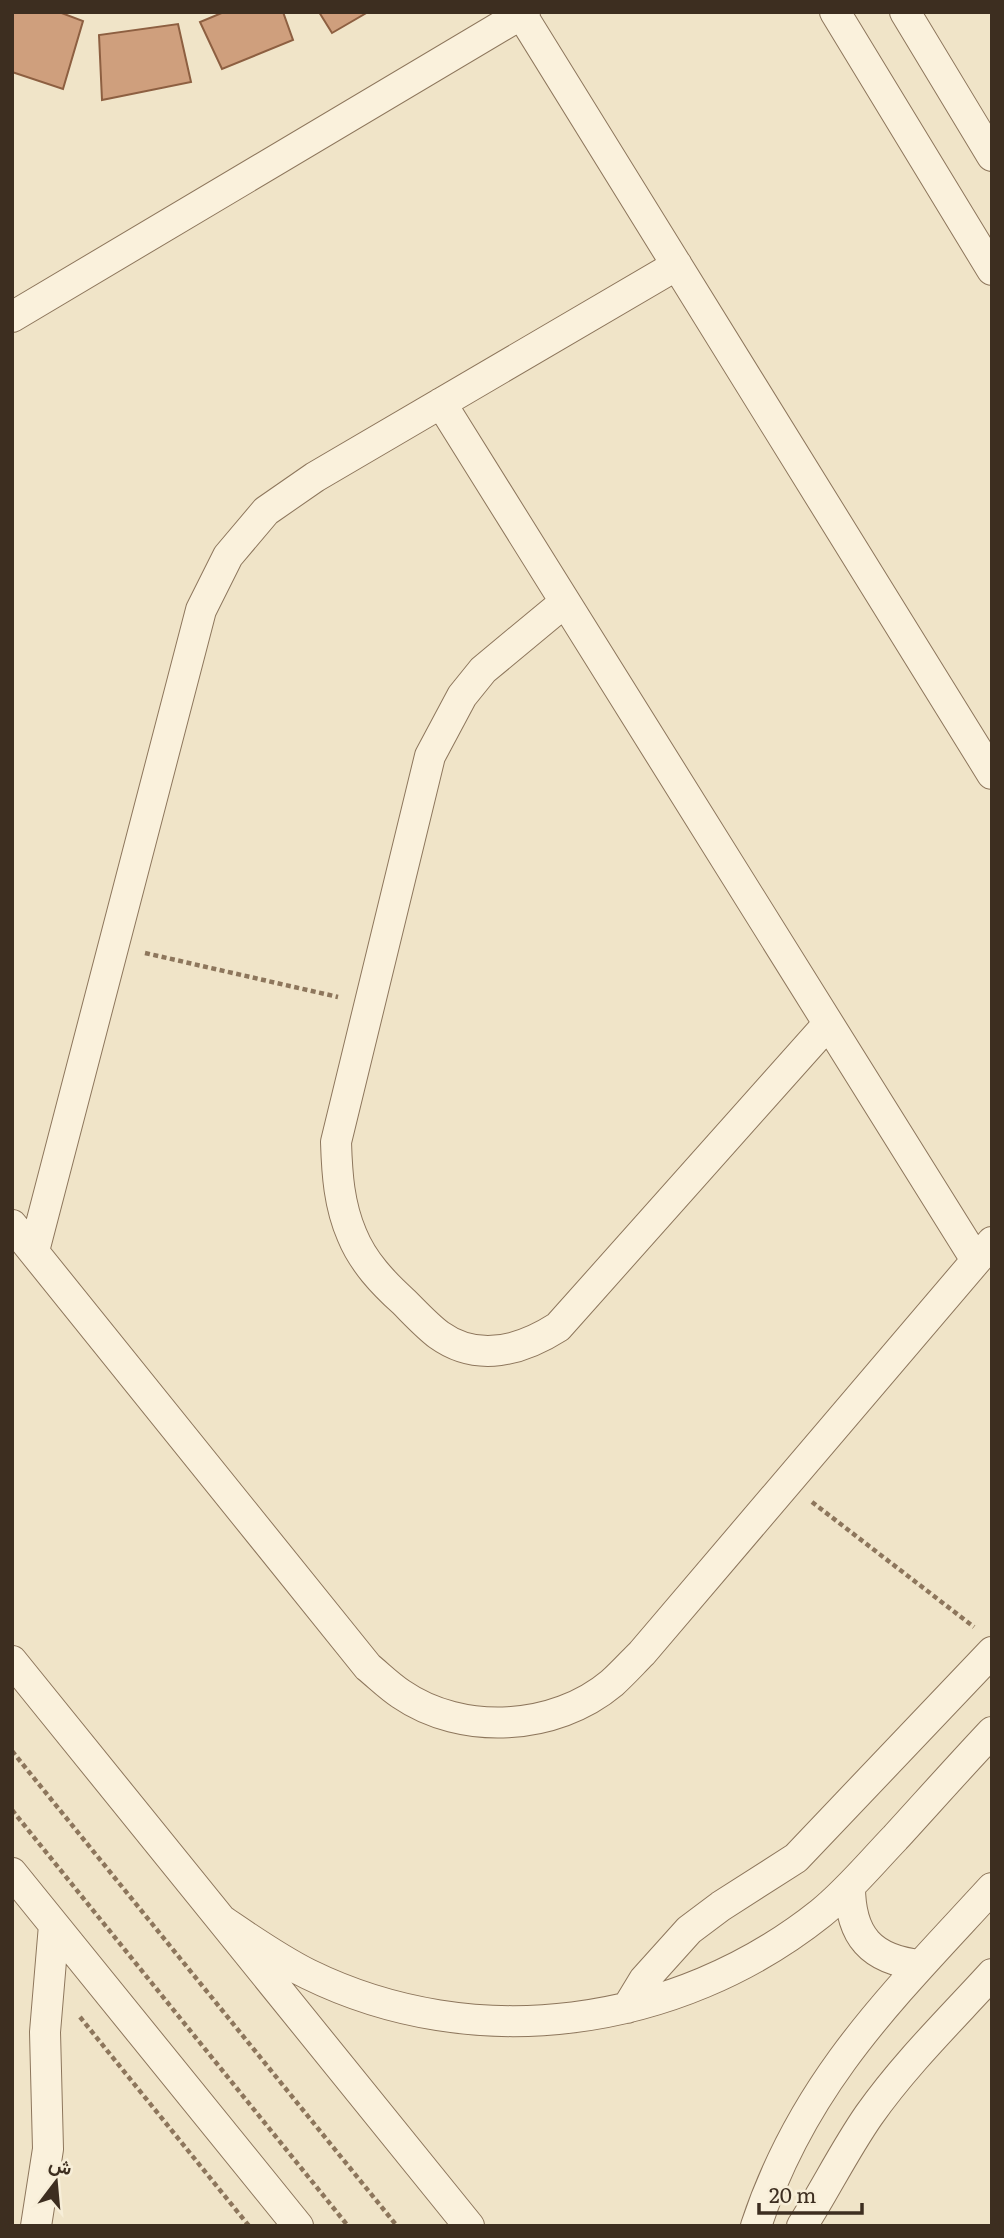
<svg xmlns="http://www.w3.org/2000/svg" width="1004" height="2238" font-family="Literata,Vazirmatn,serif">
	<rect width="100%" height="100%" fill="#f0e4c8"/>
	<path fill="#cf9f7d" stroke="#8d5f41" stroke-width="2" d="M12,12H59L83,21L63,89L12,72Z
		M224,12H283L293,40L222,69L200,22Z
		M319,12H368L332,33Z
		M178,24L191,82L102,100L99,35Z"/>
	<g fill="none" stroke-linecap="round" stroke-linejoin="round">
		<defs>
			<path id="minor" d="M520,12L992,774
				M835,12L992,270
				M905,12L992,156
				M12,317L525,12
				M441,403L976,1260
				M565,602L483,670L462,696L430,756L336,1142C337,1174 339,1205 352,1235C363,1262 383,1283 404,1302C415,1313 427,1326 439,1335C478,1363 522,1350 558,1327L828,1024
				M12,1225L368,1667C379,1676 389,1686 401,1694C462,1736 555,1731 612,1683C622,1674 632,1663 642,1653L992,1242
				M34,1251L201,610L228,556L266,511L315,477L677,265
				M12,1661L469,2226
				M12,1873L298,2226
				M850,1886C850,1936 871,1960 921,1965
				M223,1921C251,1940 278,1959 308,1974C475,2056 677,2028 821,1913C848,1891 871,1863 895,1838C927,1803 959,1767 992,1732
				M627,2008L644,1980L689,1930L721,1906L796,1858L992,1652
				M36,2226L48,2149L45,2032L54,1925
				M756,2226C804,2081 892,1997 992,1888
				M802,2226C825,2190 844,2151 869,2115C905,2064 950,2020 992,1974"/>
		</defs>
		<use href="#minor" stroke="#8d765c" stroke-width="32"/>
		<path stroke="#8d765c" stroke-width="4.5" stroke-dasharray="5 3.5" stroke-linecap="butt" d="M145,953L338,997
			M812,1502L974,1627
			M12,1751L397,2226
			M12,1810L348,2226
			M80,2017L249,2226"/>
		<use href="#minor" stroke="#faf1dc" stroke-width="30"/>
	</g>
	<rect width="1004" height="2238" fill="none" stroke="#3d2e20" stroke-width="28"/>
	<g transform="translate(56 2182) rotate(16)" stroke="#f7eed8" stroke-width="5" paint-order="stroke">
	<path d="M0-5L12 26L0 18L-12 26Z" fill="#3d2e20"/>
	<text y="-10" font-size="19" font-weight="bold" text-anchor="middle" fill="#3d2e20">ش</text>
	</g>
	<path d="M759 2203v10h103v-10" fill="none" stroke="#3d2e20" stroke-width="3.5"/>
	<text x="769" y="2203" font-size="21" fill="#3d2e20" stroke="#f7eed8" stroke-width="5" paint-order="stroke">20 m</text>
</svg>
